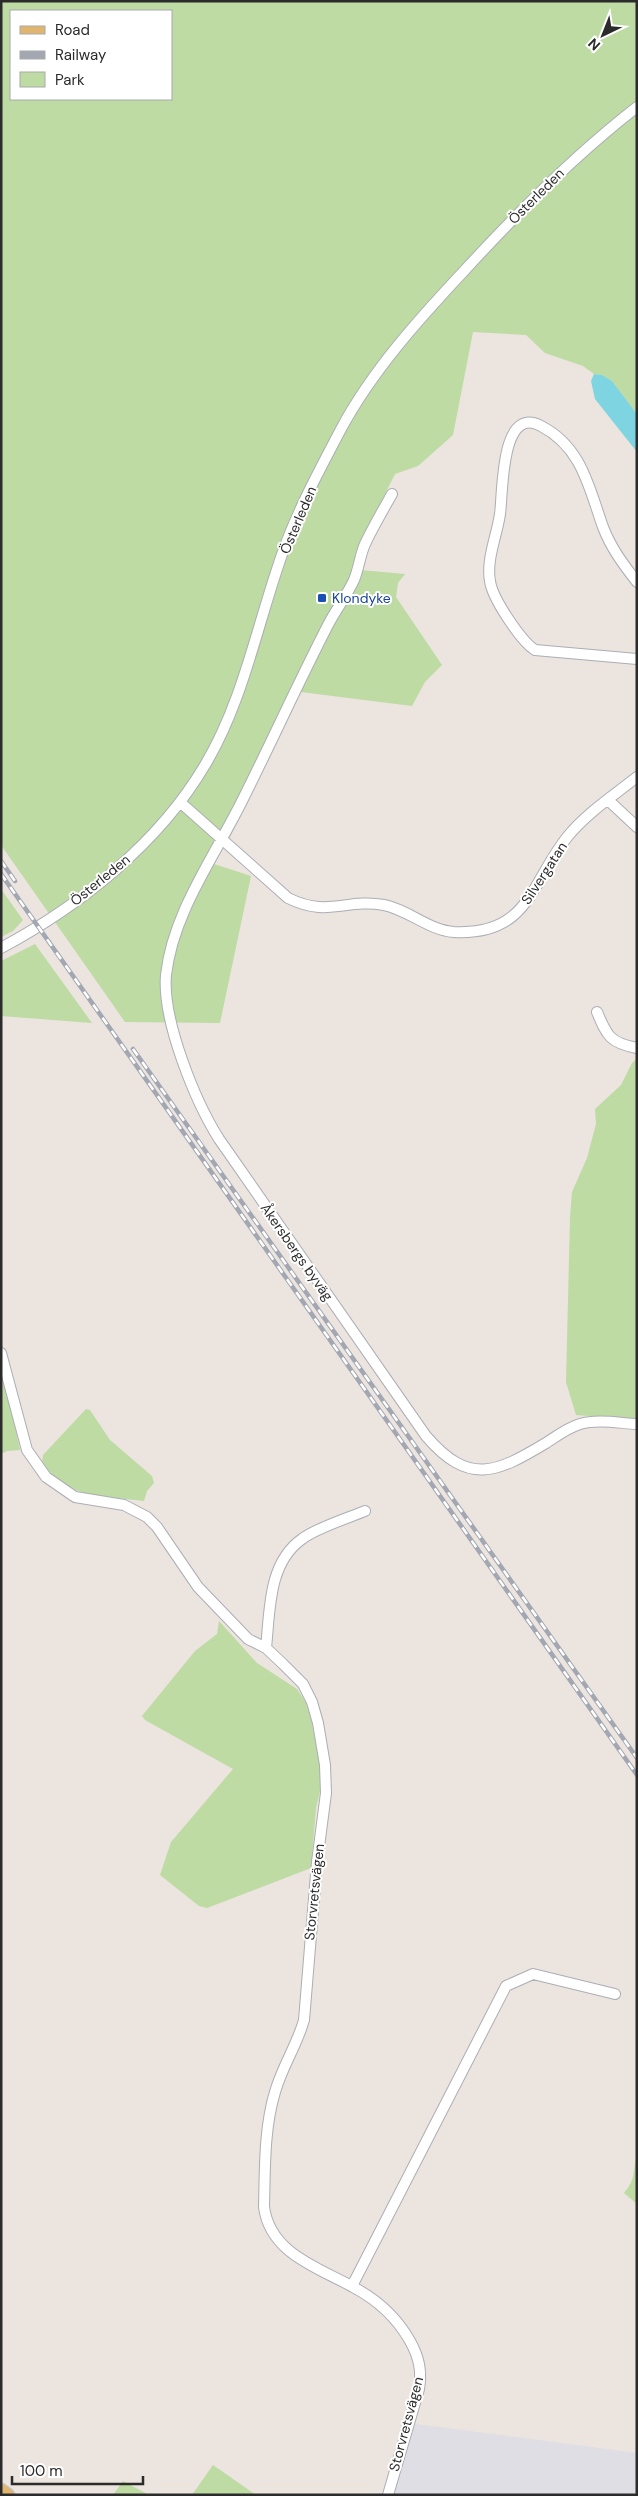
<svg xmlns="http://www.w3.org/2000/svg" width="638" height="2496" font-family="'DM Sans',sans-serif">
	<rect width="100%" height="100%" fill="#ebe4df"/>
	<path fill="#dfdee4" d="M408,2423L637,2453V2495H388Z"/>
	<path fill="#bddba2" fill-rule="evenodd" d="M1,1H637V414L612,381L602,375L594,374L583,366L545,353L526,335L473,332L453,435L418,466L395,474L360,544V570L405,574L398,583L396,597L442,665L425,682L412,706L301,692L230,837L214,864L251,876L220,1023L125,1022L1,845ZM11,11H171V99H11Z
		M1,889L23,920L13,931L1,937Z
		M35,944L92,1023L1,1016V961Z
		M637,1058V1420L576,1415L566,1382L570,1218L572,1192L587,1158L596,1124L595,1109L621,1085L632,1063Z
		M3,1371L20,1450L7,1451L1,1454Z
		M86,1409L90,1410L110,1440L152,1476L154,1483L147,1491L144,1501C99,1495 76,1501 42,1464L43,1455Z
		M219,1621L257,1663L297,1689L306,1703L312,1723L320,1765V1791L316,1808L311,1868L207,1908L199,1906L160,1875L171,1842L233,1769L145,1720L142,1716L195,1651L217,1634Z
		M637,2155V2204L624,2193C637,2178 632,2171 637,2155Z
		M213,2465L256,2495H192Z
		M123,2481L149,2495H113Z"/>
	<path fill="#7ed4e0" d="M594,374L602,375L612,381L637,414V452L595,399L591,381Z"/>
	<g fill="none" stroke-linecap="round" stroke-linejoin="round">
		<defs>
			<path id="minor" d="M392,494C383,510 373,527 365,544C360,555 359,568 354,580C347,595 337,608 329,623C299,681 272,741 243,799C215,856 173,912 166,975C162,1020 195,1101 219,1139L426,1436C469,1486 496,1473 546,1443C557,1436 567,1428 580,1424C597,1419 618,1423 637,1424
				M637,582C623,564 611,548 603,527C589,488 582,447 541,426C500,404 503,494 500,514C497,535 486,560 490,581C492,598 521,641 535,650L637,659
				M608,800L637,827
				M180,802L288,898C328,918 346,898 384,905C409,910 428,930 454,932C530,936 531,881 568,836C587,813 613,796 637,777
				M1,948C81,905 159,843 205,765C245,698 258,619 285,546C300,506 321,467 341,429C372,371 419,319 464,271C518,212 574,156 637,107
				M597,1012C607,1036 610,1043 637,1048
				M1,1353L27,1450L46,1477L75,1497L124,1505L147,1517L157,1527L198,1587L248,1639L266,1648L283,1664L303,1684L312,1702L318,1723L325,1765L326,1793L317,1862L304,2020C297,2045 282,2067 275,2092C264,2128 265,2169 264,2207C270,2253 317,2267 353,2287C376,2299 397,2318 410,2341C419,2357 422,2371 419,2389L388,2495
				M266,1648C270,1610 268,1563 302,1539C316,1528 348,1518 365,1511
				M352,2286L506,1986L533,1974L615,1994"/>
			<path id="major" d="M1,2490L8,2495"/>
		</defs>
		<use href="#minor" stroke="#abaeb5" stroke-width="12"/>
		<use href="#major" stroke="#c4c4c4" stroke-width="15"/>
		<use href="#minor" stroke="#fff" stroke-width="10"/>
		<use href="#major" stroke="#e0b56f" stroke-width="12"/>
		<defs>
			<path id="rail" d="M1,861L15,881
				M1,874L637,1775
				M133,1049L637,1758"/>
		</defs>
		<use href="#rail" stroke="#a2a7b2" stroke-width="4.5"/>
		<use href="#rail" stroke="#fff" stroke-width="2.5" stroke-dasharray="8" stroke-linecap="butt"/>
	</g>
	<rect fill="#1a4fb4" stroke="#fff" stroke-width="2" x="317" y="593" width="10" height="10" rx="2.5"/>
	<g text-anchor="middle" stroke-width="4" stroke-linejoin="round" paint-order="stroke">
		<g font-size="14" fill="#2b2b2b" stroke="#fff">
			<text transform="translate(536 196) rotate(-45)" y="5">Österleden</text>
			<text transform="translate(298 520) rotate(-67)" y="5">Österleden</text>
			<text transform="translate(544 873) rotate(-57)" y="5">Silvergatan</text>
			<text transform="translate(100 880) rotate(-39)" y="5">Österleden</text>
			<text transform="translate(297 1252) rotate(55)" y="5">Åkersbergs byväg</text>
			<text transform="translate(314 1892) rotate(-84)" y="5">Storvretsvägen</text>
			<text transform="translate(406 2424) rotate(-75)" y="5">Storvretsvägen</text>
		</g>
		<g font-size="14" fill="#164399" stroke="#fff" text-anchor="start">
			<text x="332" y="603">Klondyke</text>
		</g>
	</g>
	<rect width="638" height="2496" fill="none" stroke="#2b2b2b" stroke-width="5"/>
	<rect x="10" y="10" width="162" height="90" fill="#ffffff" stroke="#aaaaaa"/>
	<rect x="20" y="26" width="25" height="8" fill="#e0b56f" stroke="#aaaaaa"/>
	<text x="55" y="35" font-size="15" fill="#2b2b2b">Road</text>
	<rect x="20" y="51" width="25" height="8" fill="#a2a7b2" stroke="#aaaaaa"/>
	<text x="55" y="60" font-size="15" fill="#2b2b2b">Railway</text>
	<rect x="20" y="72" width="25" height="15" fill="#bddba2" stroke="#aaaaaa"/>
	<text x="55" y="85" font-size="15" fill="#2b2b2b">Park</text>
	<g transform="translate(603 35) rotate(223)" stroke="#ffffff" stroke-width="4" paint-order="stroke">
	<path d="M0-4L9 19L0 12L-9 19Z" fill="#2b2b2b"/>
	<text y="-8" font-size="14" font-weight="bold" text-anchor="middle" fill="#2b2b2b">N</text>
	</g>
	<path d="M12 2476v8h131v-8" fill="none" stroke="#2b2b2b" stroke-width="2.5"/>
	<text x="20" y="2476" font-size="15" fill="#2b2b2b" stroke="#ffffff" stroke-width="4" paint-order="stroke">100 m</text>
</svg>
